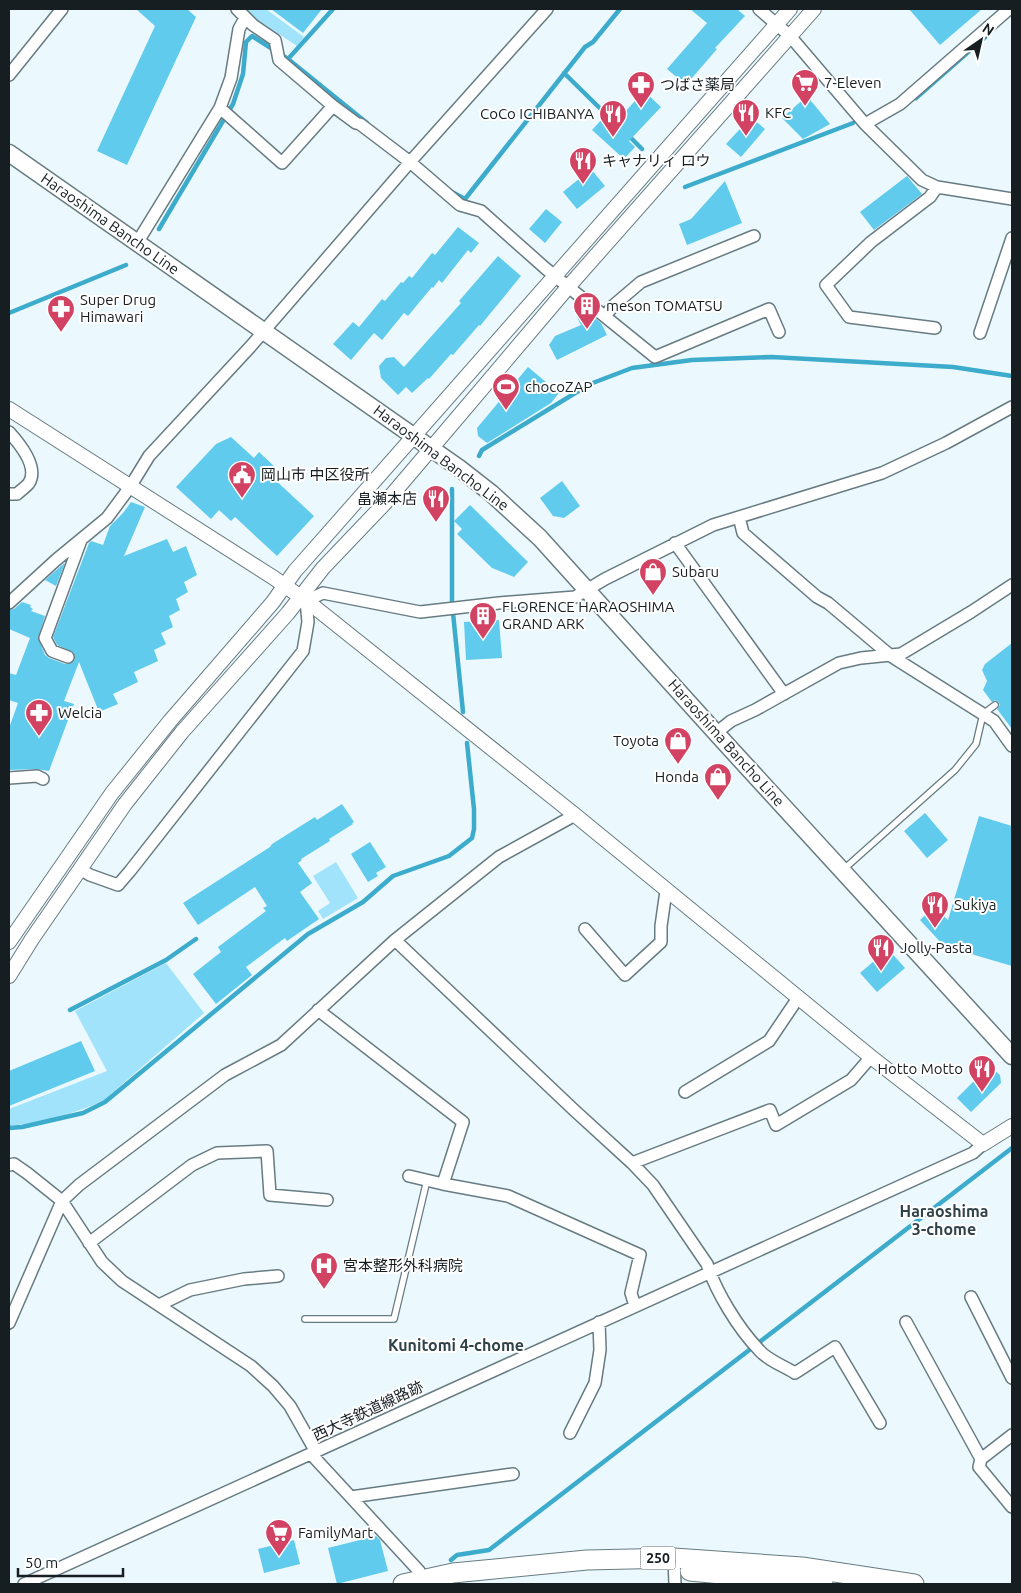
<svg xmlns="http://www.w3.org/2000/svg" width="1021" height="1593" font-family="Ubuntu,'Noto Sans JP',sans-serif">
	<rect width="100%" height="100%" fill="#ebf9fe"/>
	<path fill="#a0e3fa" d="M246,9H266L304,37L297,46L250,15Z
		M336,862L358,898L323,919L318,911L330,903L313,876Z
		M166,963L204,1013L104,1100C75,1114 41,1123 9,1126V1109L107,1071L75,1011Z"/>
	<g fill="none" stroke-linecap="round" stroke-linejoin="round">
		<path stroke="#3cabcc" stroke-width="4.5" d="M288,59L333,9
			M564,73L619,127
			M916,98L991,32
			M629,136L642,149
			M685,187L853,123
			M452,192L465,199L585,47L593,42L620,9
			M159,229L233,104L243,74L246,42L252,36L288,59L367,123
			M9,313L126,265
			M479,456L482,450L590,384L632,368L692,360L772,357L953,367L1012,376
			M452,601V489
			M453,613L463,712
			M70,1010L166,960L196,939
			M9,1128L22,1127L83,1113L105,1102L308,934L363,902L393,876L449,856L472,838L474,829V809L467,743
			M451,1560L457,1555L489,1550L1012,1148"/>
	</g>
	<path fill="#60cbec" d="M136,9H187L196,17L127,165L97,151L155,26Z
		M271,9H322L303,33Z
		M690,9H737L745,16L715,48L717,49L686,85L667,69L707,23Z
		M909,9H982L940,45Z
		M644,91L661,107L629,141L635,147L624,159L592,130L603,118L612,126Z
		M807,96L830,124L803,139L782,118Z
		M751,117L765,129L741,157L726,144Z
		M591,169L605,186L577,209L563,192Z
		M907,176L922,194L874,230L860,212Z
		M725,181L742,223L687,245L679,224L691,219Z
		M546,209L562,222L545,243L529,229Z
		M458,227L479,243L471,253L468,250L442,283L439,280L433,288L432,287L408,316L404,313L382,340L374,333L351,360L333,344L353,322L359,327L382,299L385,301L401,282L403,283L409,276L412,278L432,253L435,255Z
		M498,256L521,276L480,326L479,325L453,355L451,354L429,379L428,378L412,393L406,387L398,395L381,378L379,366L386,358L394,357L404,367L461,303L459,301Z
		M582,308L601,323L607,335L557,360L549,345L555,336L581,325L576,315Z
		M528,367L559,393L551,403L487,443L478,436L477,428Z
		M231,437L254,458L259,452L277,469L271,476L314,516L277,556L235,517L231,521L219,510L211,519L176,487L216,444Z
		M562,481L580,506L564,518L553,516L540,498Z
		M131,502L145,507L124,556L167,539L173,552L186,546L197,575L184,582L188,592L176,599L180,610L169,616L173,627L161,633L166,644L154,650L158,661L134,672L138,682L113,694L118,704L99,712L79,662L64,701L74,704L49,771L36,769L9,770V728L18,703L9,700V673L16,675L30,638L9,629V610L14,609L22,602L31,605L30,607L33,609L31,611L45,616L38,638L45,655L49,658L65,664L73,662L75,659L74,653L57,645L53,637L89,543L91,541L103,545L110,526L123,513Z
		M470,505L528,562L514,577L492,568L457,534L462,529L454,521Z
		M65,563L56,586L45,580L61,566Z
		M499,620L502,658L466,660L464,622Z
		M1012,643V729L997,709L1000,705L998,702L995,700L992,702L983,690L987,681L982,670L985,664Z
		M342,804L354,822L352,823L353,824L329,839L330,841L301,859L302,860L298,863L312,883L300,892L319,919L287,941L285,938L246,967L252,975L216,1004L193,974L221,952L218,947L266,911L263,908L267,906L255,887L198,925L183,903L270,847L272,844L315,817L317,820Z
		M925,813L948,840L927,858L904,831Z
		M979,816L1012,826V966L944,946L920,920L934,907L948,920Z
		M370,842L386,867L376,873L378,876L368,882L351,854Z
		M888,949L905,968L877,992L860,973Z
		M81,1041L95,1071L9,1106V1071Z
		M987,1068L994,1070L1000,1075L1001,1083L971,1112L957,1098Z
		M376,1536L380,1540L388,1571L337,1584L328,1548Z
		M294,1540L300,1564L264,1573L258,1549Z"/>
	<g fill="none" stroke-linecap="round" stroke-linejoin="round">
		<defs>
			<path id="service" d="M844,869L955,770L976,744L983,714L995,705
				M305,1319H394L427,1180"/>
			<path id="minor" d="M237,9L253,25L275,40L279,60L333,106L356,123L360,124L410,162L460,205L481,211L545,268L655,357L769,309L779,332
				M759,9L790,36L865,124L922,180L937,187L1012,199
				M9,75L62,9
				M220,108L282,163L333,106
				M865,124L900,104L1009,9
				M137,243L220,108L231,78L239,29L245,18
				M605,316L614,305L641,282L754,236
				M935,328L849,317L826,285L871,242L930,197L937,187
				M980,333L1012,238
				M9,432C19,443 39,467 29,483C26,487 20,491 17,494H9
				M739,517L743,533L817,597L828,603L891,656L994,721L1012,746
				M675,543L784,694
				M9,603L56,560L107,518L130,487L149,456L251,346L410,162L547,9
				M68,657L52,651L45,638L81,540
				M716,733L731,721L755,710L839,663L861,658L901,654L971,612L1012,585
				M9,778L37,776L43,779
				M80,869L90,875L118,885L130,871L303,651L308,622L306,601L323,593L420,612L499,603L575,597L605,579L713,525L882,473L946,443L1012,407
				M585,929L625,975L661,942V926L666,891
				M395,940L574,1110L632,1163L653,1185L707,1264C716,1292 738,1328 759,1350C767,1360 784,1366 795,1373L835,1347L880,1423
				M318,1010L463,1122L443,1184L409,1176
				M685,1092L769,1041L798,998
				M632,1163L770,1110L776,1125L851,1080L871,1057
				M9,1165L14,1164L27,1173L62,1201L102,1262L122,1281L251,1366L273,1386L290,1406L316,1452
				M443,1184L508,1196L640,1255L631,1293L635,1306
				M89,1243L192,1165L217,1153L267,1151L270,1195L327,1200
				M971,1297L1012,1378
				M159,1305L190,1290L244,1279L278,1276
				M906,1322L981,1459L979,1467L1012,1507
				M9,1323L62,1201L79,1185L225,1075L281,1045L395,940L499,857L575,815
				M570,1433L595,1383L600,1350L599,1322
				M311,1454L419,1571L422,1579
				M981,1459L1012,1435
				M351,1497L513,1474
				M674,1558L675,1584
				M24,1584L973,1153L983,1144"/>
			<path id="tertiary" d="M9,409L274,578L312,605L575,815L871,1057L983,1144L1012,1126
				M9,942L112,793L170,721L273,602L295,571L790,9
				M9,976L32,939L125,804L182,732L288,613L323,568L385,503L569,286L814,9"/>
			<path id="secondary" d="M9,153L459,468L491,493L540,538L716,733L1012,1056"/>
			<path id="trunk" d="M690,1571L823,1584
				M403,1584L453,1573L587,1560L674,1558L802,1567L914,1584"/>
		</defs>
		<use href="#service" stroke="#677b82" stroke-width="8"/>
		<use href="#minor" stroke="#677b82" stroke-width="14"/>
		<use href="#tertiary" stroke="#677b82" stroke-width="16"/>
		<use href="#secondary" stroke="#677b82" stroke-width="19"/>
		<use href="#trunk" stroke="#677b82" stroke-width="21"/>
		<use href="#service" stroke="#fff" stroke-width="5.5"/>
		<use href="#minor" stroke="#fff" stroke-width="11"/>
		<use href="#tertiary" stroke="#fff" stroke-width="14"/>
		<use href="#secondary" stroke="#fff" stroke-width="16"/>
		<use href="#trunk" stroke="#fff" stroke-width="19"/>
	</g>
	<defs>
		<symbol id="supermarket-pin" viewBox="-11 -11 22 30"><path d="M0 17L-7.5 6A9.5 9.5 0 1 1 7.5 6Z" fill="#d24262" stroke="#fff"/><path d="M-6-5.5h2.5l.6 2H6L4.5 2H-2.5L-4.4-4H-6ZM-1.5 3.2a1.3 1.3 0 1 0 .1 0ZM3 3.2a1.3 1.3 0 1 0 .1 0Z" fill="#fff"/></symbol>
		<symbol id="pharmacy-pin" viewBox="-11 -11 22 30"><path d="M0 17L-7.5 6A9.5 9.5 0 1 1 7.5 6Z" fill="#d24262" stroke="#fff"/><path d="M-2-6h4v4h4v4h-4v4h-4v-4h-4v-4h4Z" fill="#fff"/></symbol>
		<symbol id="restaurant-pin" viewBox="-11 -11 22 30"><path d="M0 17L-7.5 6A9.5 9.5 0 1 1 7.5 6Z" fill="#d24262" stroke="#fff"/><path d="M-5-6h1v4h1v-4h1v4h1v-4h1v5L-1.5 .5V6h-2V.5L-5-1ZM5-6V6H3V1.5H1.5Q1.5-4 5-6Z" fill="#fff"/></symbol>
		<symbol id="building-pin" viewBox="-11 -11 22 30"><path d="M0 17L-7.5 6A9.5 9.5 0 1 1 7.5 6Z" fill="#d24262" stroke="#fff"/><path d="M-4-6H4V6H1V3H-1V6H-4ZM-2.5-4.3h1.7v1.8h-1.7ZM.8-4.3h1.7v1.8H.8ZM-2.5-1h1.7V.8h-1.7ZM.8-1h1.7V.8H.8Z" fill="#fff"/></symbol>
		<symbol id="stadium-pin" viewBox="-11 -11 22 30"><path d="M0 17L-7.5 6A9.5 9.5 0 1 1 7.5 6Z" fill="#d24262" stroke="#fff"/><path d="M0-5a6.5 5 0 1 0 0 10a6.5 5 0 1 0 0-10ZM-3.5-1.8h7v3.6h-7Z" fill="#fff"/></symbol>
		<symbol id="civic-pin" viewBox="-11 -11 22 30"><path d="M0 17L-7.5 6A9.5 9.5 0 1 1 7.5 6Z" fill="#d24262" stroke="#fff"/><path d="M-.6-6.5H3V-4.5H.6V-3L4-1V1h2V6H-6V1h2V-1L-.6-3ZM-1.2 2.5V6h2.4V2.5Z" fill="#fff"/></symbol>
		<symbol id="shop-pin" viewBox="-11 -11 22 30"><path d="M0 17L-7.5 6A9.5 9.5 0 1 1 7.5 6Z" fill="#d24262" stroke="#fff"/><path d="M-5-2.5h2.3a2.7 3.5 0 0 1 5.4 0H5L5.5 6h-11ZM-1.5-2.5h3a1.5 2.3 0 0 0-3 0Z" fill="#fff"/></symbol>
		<symbol id="hospital-pin" viewBox="-11 -11 22 30"><path d="M0 17L-7.5 6A9.5 9.5 0 1 1 7.5 6Z" fill="#d24262" stroke="#fff"/><path d="M-5-5h3v3.5h4V-5h3V5h-3V1.5h-4V5h-3Z" fill="#fff"/></symbol>
	</defs>
	<g fill-rule="evenodd">
		<use href="#supermarket-pin" x="789" y="67" width="32" height="43"/>
		<use href="#pharmacy-pin" x="625" y="69" width="32" height="43"/>
		<use href="#restaurant-pin" x="730" y="97" width="32" height="43"/>
		<use href="#restaurant-pin" x="597" y="98" width="32" height="43"/>
		<use href="#restaurant-pin" x="567" y="145" width="32" height="43"/>
		<use href="#building-pin" x="571" y="290" width="32" height="43"/>
		<use href="#pharmacy-pin" x="45" y="293" width="32" height="43"/>
		<use href="#stadium-pin" x="490" y="371" width="32" height="43"/>
		<use href="#civic-pin" x="226" y="459" width="32" height="43"/>
		<use href="#restaurant-pin" x="420" y="483" width="32" height="43"/>
		<use href="#shop-pin" x="637" y="556" width="32" height="43"/>
		<use href="#building-pin" x="467" y="600" width="32" height="43"/>
		<use href="#pharmacy-pin" x="23" y="697" width="32" height="43"/>
		<use href="#shop-pin" x="662" y="725" width="32" height="43"/>
		<use href="#shop-pin" x="702" y="761" width="32" height="43"/>
		<use href="#restaurant-pin" x="919" y="889" width="32" height="43"/>
		<use href="#restaurant-pin" x="865" y="932" width="32" height="43"/>
		<use href="#restaurant-pin" x="966" y="1053" width="32" height="43"/>
		<use href="#hospital-pin" x="308" y="1250" width="32" height="43"/>
		<use href="#supermarket-pin" x="263" y="1517" width="32" height="43"/>
	</g>
	<g text-anchor="middle" stroke-width="4" stroke-linejoin="round" paint-order="stroke">
		<rect fill="#fff" stroke="#5c6264" stroke-width="1" x="640.5" y="1546.5" width="35" height="23" rx="4"/>
		<g font-size="14" font-weight="bold" fill="#161e21">
			<text x="658" y="1563">250</text>
		</g>
		<g font-size="15" fill="#161e21" stroke="#fff" text-anchor="start">
			<text x="824" y="88">7-Eleven</text>
			<text x="660" y="90">つばさ薬局</text>
			<text x="765" y="118">KFC</text>
			<text x="594" y="119" text-anchor="end">CoCo ICHIBANYA</text>
			<text x="602" y="166">キャナリィ ロウ</text>
			<text x="80" y="305">Super Drug<tspan x="80" dy="17">Himawari</tspan></text>
			<text x="606" y="311">meson TOMATSU</text>
			<text x="525" y="392">chocoZAP</text>
			<text x="261" y="480">岡山市 中区役所</text>
			<text x="417" y="504" text-anchor="end">畠瀬本店</text>
			<text x="672" y="577">Subaru</text>
			<text x="502" y="612">FLORENCE HARAOSHIMA<tspan x="502" dy="17">GRAND ARK</tspan></text>
			<text x="58" y="718">Welcia</text>
			<text x="659" y="746" text-anchor="end">Toyota</text>
			<text x="699" y="782" text-anchor="end">Honda</text>
			<text x="954" y="910">Sukiya</text>
			<text x="900" y="953">Jolly-Pasta</text>
			<text x="963" y="1074" text-anchor="end">Hotto Motto</text>
			<text x="343" y="1271">宮本整形外科病院</text>
			<text x="298" y="1538">FamilyMart</text>
		</g>
		<g font-size="15" fill="#161e21" stroke="#fff">
			<text transform="translate(110 224) rotate(35)" y="5">Haraoshima Bancho Line</text>
			<text transform="translate(441 458) rotate(37)" y="5">Haraoshima Bancho Line</text>
			<text transform="translate(726 743) rotate(48)" y="5">Haraoshima Bancho Line</text>
			<text transform="translate(368 1411) rotate(-25)" y="5">西大寺鉄道線路跡</text>
		</g>
		<g font-size="16" font-weight="bold" fill="#30434a" stroke="#fff">
			<text x="944" y="1217">Haraoshima<tspan x="944" dy="18">3-chome</tspan></text>
			<text x="456" y="1351">Kunitomi 4-chome</text>
		</g>
	</g>
	<rect width="1021" height="1593" fill="none" stroke="#161e21" stroke-width="20"/>
	<g transform="translate(981 40) rotate(34)" stroke="#ffffff" stroke-width="4" paint-order="stroke">
	<path d="M0-4L9 19L0 12L-9 19Z" fill="#161e21"/>
	<text y="-8" font-size="14" font-weight="bold" text-anchor="middle" fill="#161e21">N</text>
	</g>
	<path d="M18 1568v8h105v-8" fill="none" stroke="#161e21" stroke-width="2.5"/>
	<text x="25" y="1568" font-size="15" fill="#161e21" stroke="#ffffff" stroke-width="4" paint-order="stroke">50 m</text>
</svg>
